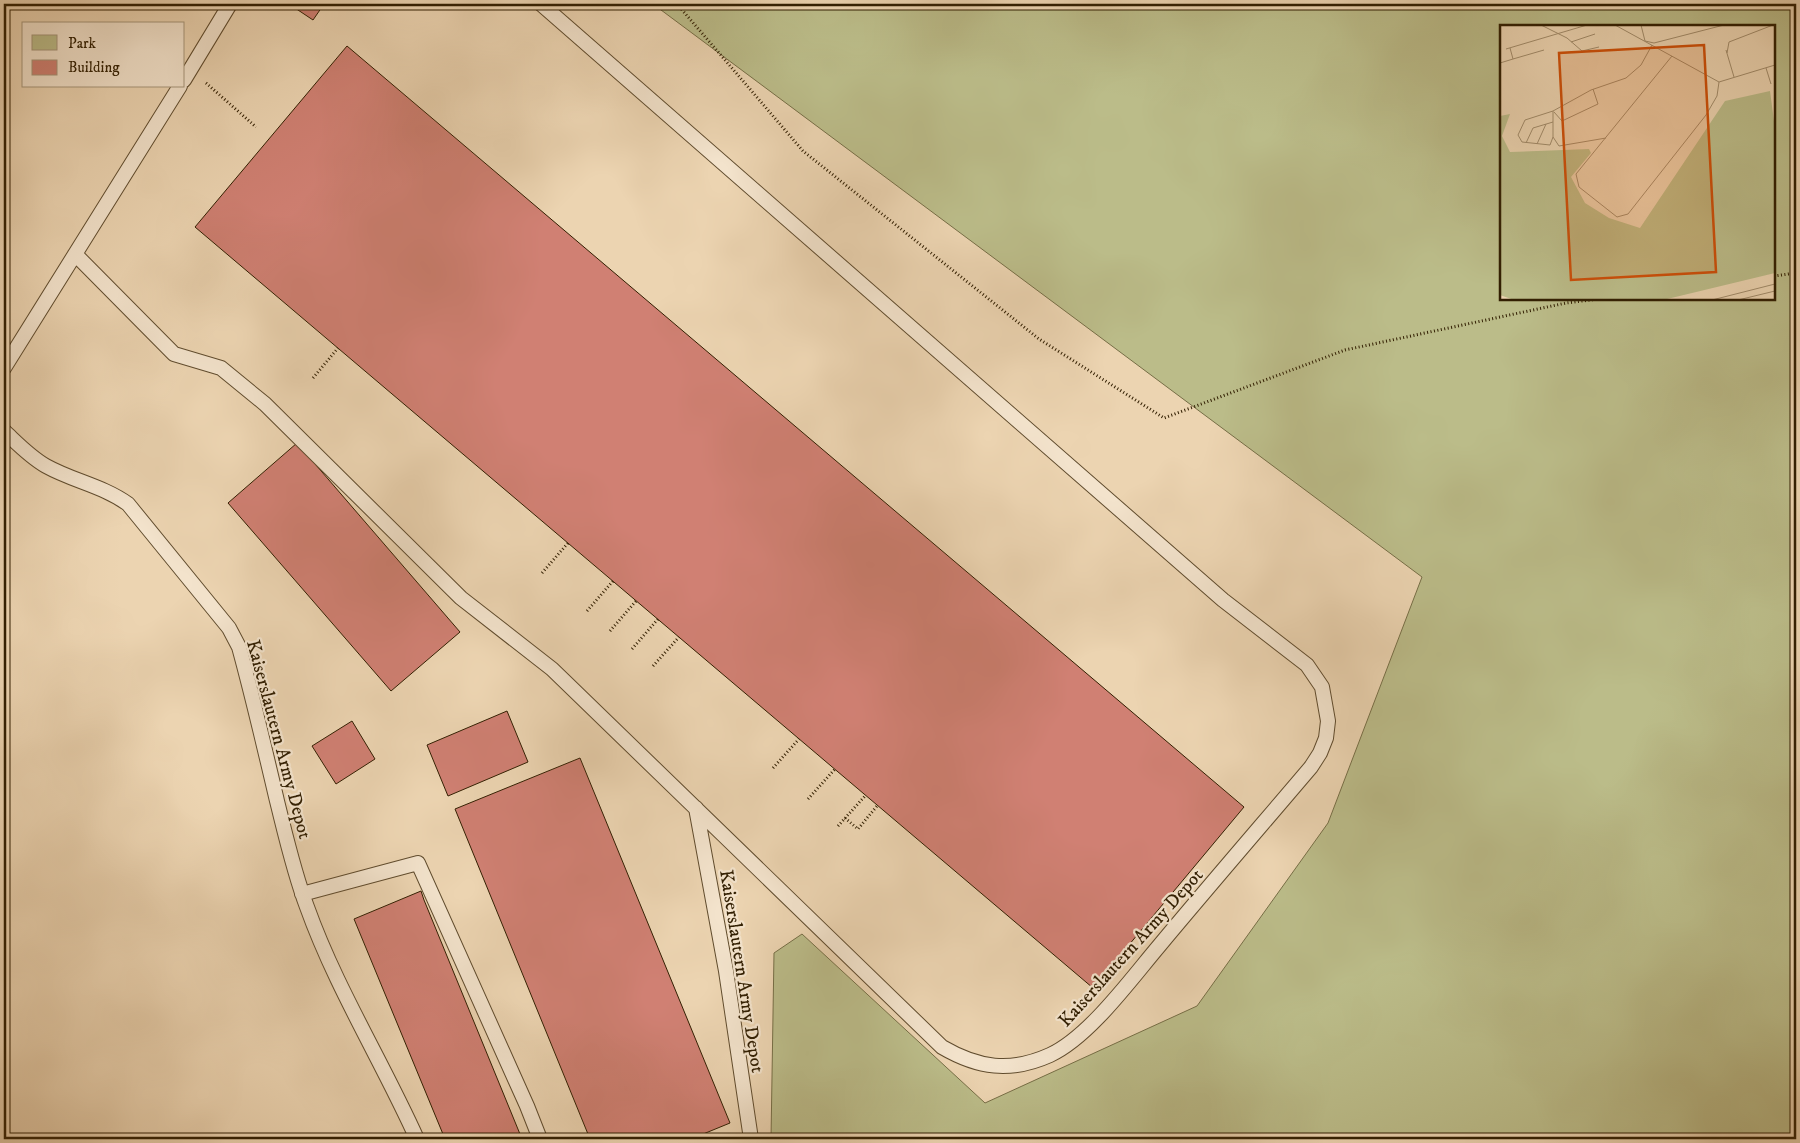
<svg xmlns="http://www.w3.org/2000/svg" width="1800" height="1143" font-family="'IM FELL DW Pica',serif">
	<rect width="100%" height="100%" fill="#ecd4b1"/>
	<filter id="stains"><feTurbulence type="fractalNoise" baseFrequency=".004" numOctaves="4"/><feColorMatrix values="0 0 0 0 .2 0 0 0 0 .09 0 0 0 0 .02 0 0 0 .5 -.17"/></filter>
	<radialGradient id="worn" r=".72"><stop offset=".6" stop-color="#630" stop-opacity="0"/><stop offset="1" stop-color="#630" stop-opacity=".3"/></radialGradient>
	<path fill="#bbbc89" stroke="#766e46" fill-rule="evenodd" d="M653,4H1796V1139H771L774,953L802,934L985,1103L1197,1006L1328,823L1422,577ZM1501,26H1774V299H1501Z"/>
	<path fill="#d08073" stroke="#321f02" d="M293,4H324L313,20L292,6Z
		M347,46L1244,807L1093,988L195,227Z
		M297,443L460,632L391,691L228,503Z
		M507,711L528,762L448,796L427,745Z
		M352,721L375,759L336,784L312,746Z
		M580,758L730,1123L691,1139H590L455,809Z
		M421,891L424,900L522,1139H445L354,919Z"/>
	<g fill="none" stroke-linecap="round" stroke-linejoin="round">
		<defs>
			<path id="service" d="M184,80L230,4
				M75,254L174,354L221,368L265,404L461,598L552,669L942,1047C978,1068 1010,1073 1050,1055C1089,1037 1131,979 1159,946C1209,886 1260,827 1311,767L1320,753L1326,738L1328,721L1322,687L1307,665L1223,600L541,4
				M4,368L180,86
				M4,431C17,443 30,457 46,466C73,481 103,486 128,504L229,628L239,647C253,698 265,750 277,801C286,837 294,873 307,907C336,988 382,1061 417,1139
				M696,808L726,971L751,1139
				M302,894L418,863L527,1106L540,1139"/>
		</defs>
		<use href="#service" stroke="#604c2e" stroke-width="16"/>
		<path stroke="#321f02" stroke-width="3" stroke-dasharray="1 2.5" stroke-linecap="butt" d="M677,4L803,151L1039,339L1164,418L1345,350L1566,303L1599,299
			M206,83L256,127
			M1774,276L1796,273
			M313,378L338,348
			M542,573L568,543
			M587,611L613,581
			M610,631L636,601
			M632,649L658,619
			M653,666L679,637
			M773,768L799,739
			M808,799L835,769
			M845,818L858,829L877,806
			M838,826L865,796"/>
		<use href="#service" stroke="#f3e3cc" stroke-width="14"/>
	</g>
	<g text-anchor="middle" stroke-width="4.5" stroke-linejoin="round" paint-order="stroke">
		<g font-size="19" fill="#321f02" stroke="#f3e3cc">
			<text transform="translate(280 739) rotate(75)" y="7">Kaiserslautern Army Depot</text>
			<text transform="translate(1130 947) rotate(-48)" y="7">Kaiserslautern Army Depot</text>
			<text transform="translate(743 971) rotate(81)" y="7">Kaiserslautern Army Depot</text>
		</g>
	</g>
	<g transform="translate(1500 25)">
		<rect width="275" height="275" fill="#ecd4b1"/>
		<path d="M270,66L275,104V248L163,275H14L0,270V91L10,89L2,111L10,127L89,124L91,128L71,152L85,178L109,193L140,203L225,76Z" fill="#bbbc89"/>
		<path fill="none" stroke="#a28c6b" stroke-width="1" d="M41,0L67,13L82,26L99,22M115,0L219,57L275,40M141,0L145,16L154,18L224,0M71,17L95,9M6,24L87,0M226,25L234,52M227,28L229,17L273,0M172,31L76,149L79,162L117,192L128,189L206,90L217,71L219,57M13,34L44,25M0,38L13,34L10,23M266,43L271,59M53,86V112L59,121L106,113M54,87L62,96L98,79L93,64M53,112L50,120L22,117L18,110L25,95L53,86L91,65L126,53L141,40L152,20M26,118L33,103L53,97M37,119L46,99M212,275L275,259M238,275L275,266"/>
		<path fill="#cd500a" fill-opacity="0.15" stroke="#cd500a" stroke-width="2.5" d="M204,20L216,247L71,255L59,28Z"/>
		<rect width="275" height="275" fill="none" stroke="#321f02" stroke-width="2.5"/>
	</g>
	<rect width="1800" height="1143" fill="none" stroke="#ecd4b1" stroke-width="20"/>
	<rect x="5" y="5" width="1790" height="1133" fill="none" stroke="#321f02" stroke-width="2.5"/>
	<rect x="10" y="10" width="1780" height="1123" fill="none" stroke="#321f02"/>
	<rect x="22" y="22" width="162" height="65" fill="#f3e3cc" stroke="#a6957b"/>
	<rect x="32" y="35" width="25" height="15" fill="#bbbc89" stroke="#a6957b"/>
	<text x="68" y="48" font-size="15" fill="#321f02">Park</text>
	<rect x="32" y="60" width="25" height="15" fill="#d08073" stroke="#a6957b"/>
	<text x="68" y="72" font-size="15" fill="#321f02">Building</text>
	<rect width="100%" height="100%" filter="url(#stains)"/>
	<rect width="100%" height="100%" fill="url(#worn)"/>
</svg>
